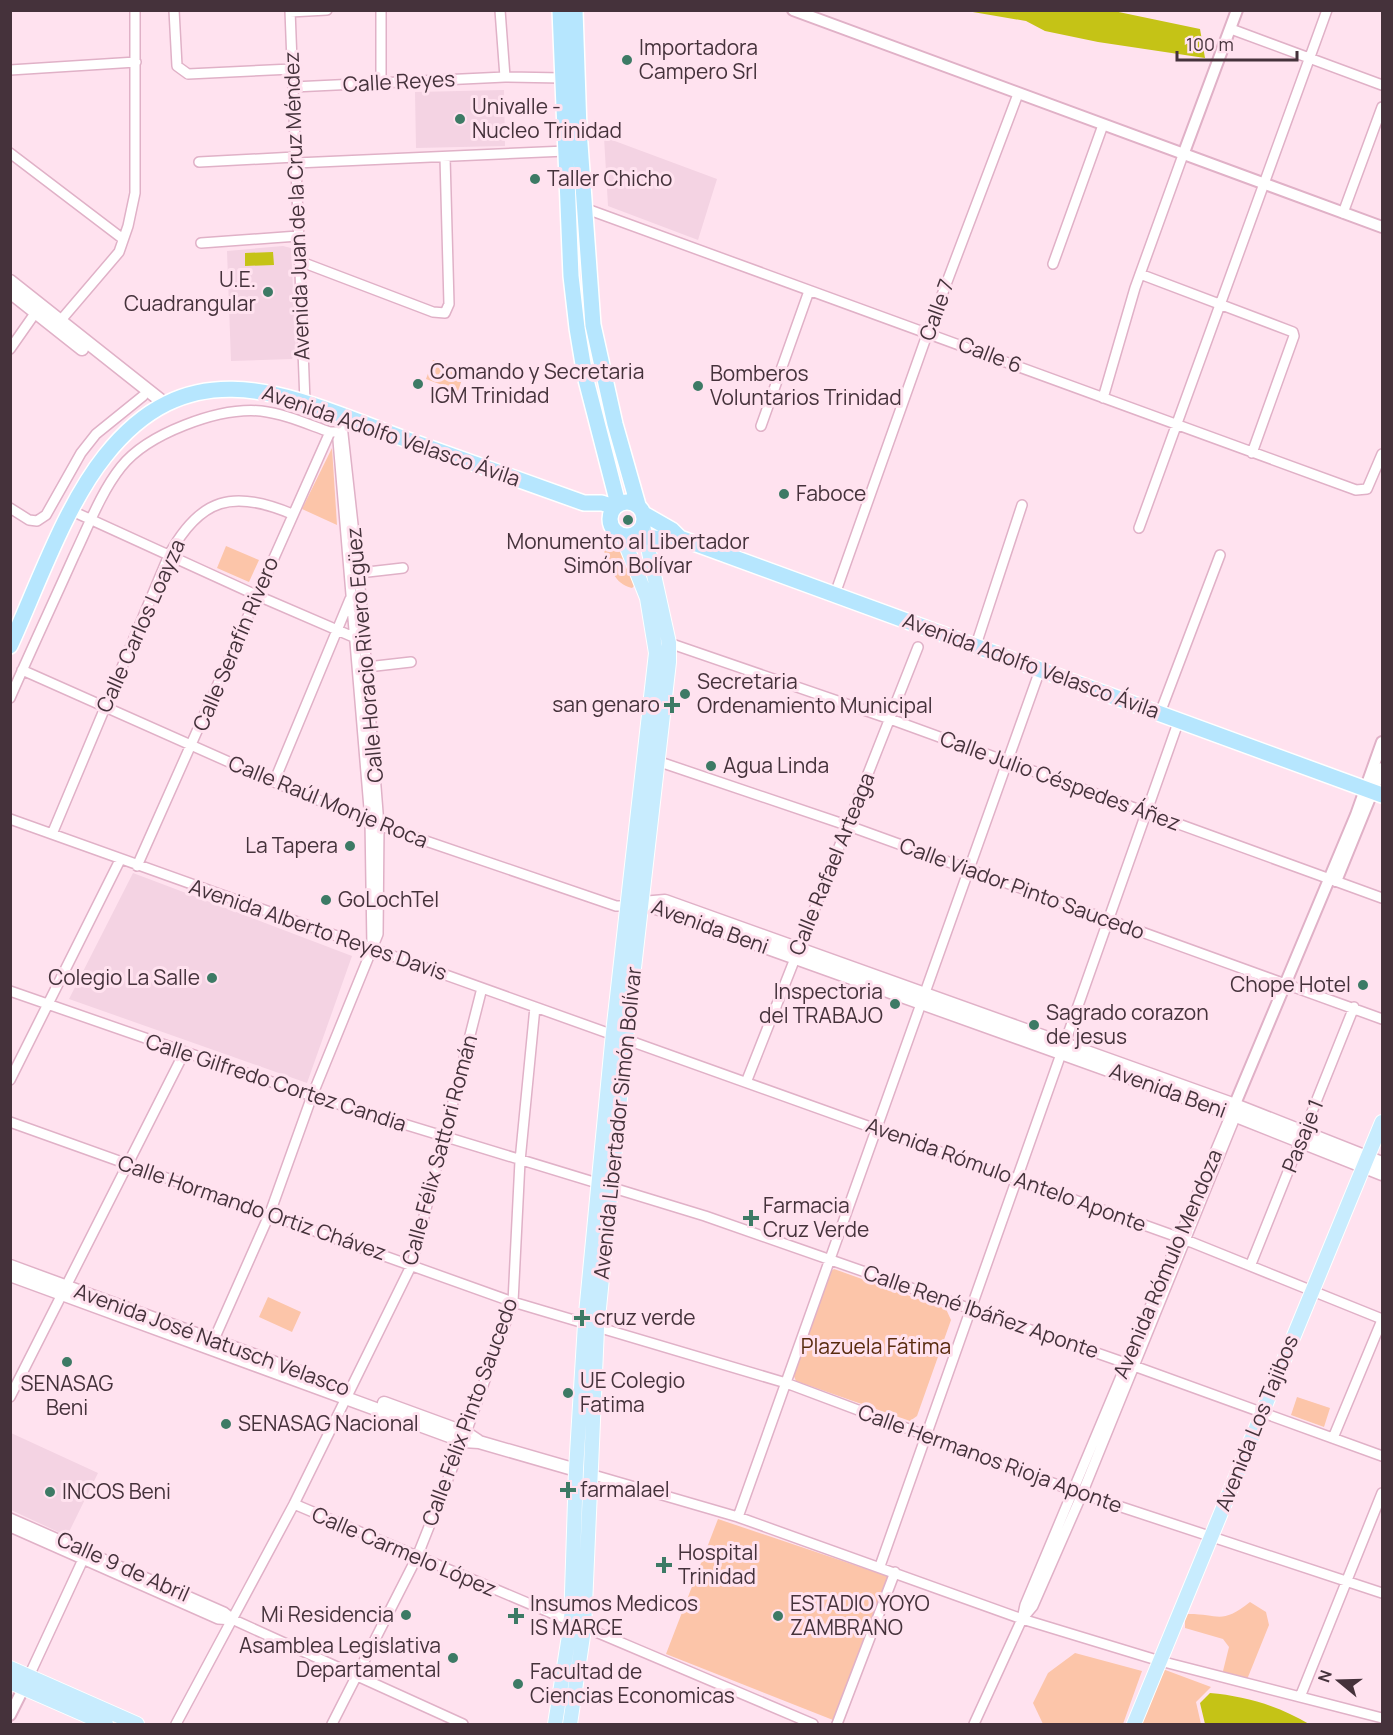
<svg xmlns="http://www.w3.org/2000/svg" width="1393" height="1735" font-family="Manrope,sans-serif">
	<rect width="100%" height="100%" fill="#ffe2ef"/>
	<path fill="#f4d3e3" d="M504,90L505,146L416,148L415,92Z
		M604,137L717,179L698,240L608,206Z
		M283,246L291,248L296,351L292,359L231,361L227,251Z
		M133,873L352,956L307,1083L69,999Z
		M11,1433L98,1473L67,1536L11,1510Z"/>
	<path fill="#fcc5a9" d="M433,360L465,371L458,391L426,379Z
		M332,448L337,525L302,509Z
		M608,540C623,542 631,573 635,585L632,588C613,583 611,568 604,551Z
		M226,546L259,560L249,582L217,568Z
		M834,1269L946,1309L951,1320L917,1416L910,1421L796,1381L793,1374L828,1273Z
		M268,1297L301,1312L292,1332L259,1317Z
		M1297,1397L1330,1408L1324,1427L1291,1415Z
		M718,1519L890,1577L833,1720L666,1654Z
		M1250,1602L1266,1612L1269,1625L1246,1682L1222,1675L1229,1647L1223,1639L1185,1628V1614C1219,1613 1220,1626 1250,1602Z
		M1075,1653L1142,1671L1123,1724H1043L1033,1703L1048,1673Z
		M1160,1668L1211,1687L1196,1702L1201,1724H1139Z"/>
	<path fill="#c5c316" d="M1109,10L1200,29L1205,58L1098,42L1045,31L1026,21L967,11Z
		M273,252L274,265L245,266V253Z
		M1210,1693C1245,1696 1279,1706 1309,1724H1205L1200,1703Z"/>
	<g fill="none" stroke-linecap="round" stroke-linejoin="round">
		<defs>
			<path id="minor" d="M174,10L177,66L188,74L292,69
				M290,10L305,402
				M381,10V84
				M500,10L505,77
				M290,12L327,10
				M1231,29L1382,85
				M10,70L136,62
				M293,87L505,77L562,78
				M10,153L123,239
				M199,162L295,157
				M296,163L566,151
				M584,208L1356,490L1367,489L1382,454
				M1343,213L1382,107
				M201,243L298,236
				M299,261L433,312L445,313L449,304L445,157
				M1053,264L1103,125
				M1140,274L1293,332L1294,336L1252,453
				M61,320L119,252L128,226L135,193V10
				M10,349L38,309
				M1103,398L1135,288L1183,155
				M761,426L809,291
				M342,432L338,440L370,820L372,947
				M10,508L29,520L37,521L46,515L81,453L96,434L143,396
				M72,511L256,595L358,639
				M1139,528L1327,10
				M359,573L403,568
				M835,594L928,332L1018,94
				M669,643L890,719L1382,898
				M976,645L1022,505
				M367,667L411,662
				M22,670L274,782L379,825L616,906H631
				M10,698C31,650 53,603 74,556C88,527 101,492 121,467C147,434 218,407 261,411C285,414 307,424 330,432
				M1160,713L1220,555
				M660,762L849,826L1382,1019
				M274,782L350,599
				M10,819L1186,1240L1382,1319
				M52,834L169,555C200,498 233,489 292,514
				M137,866L330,432H342
				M10,991L312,1096L705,1216L1134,1366L1382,1456
				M10,1080L120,860
				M747,1080L918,647
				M1231,1114L1025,1605L1022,1619L1033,1606L1082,1494L1236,1115
				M10,1122L513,1302L786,1383L1082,1494L1382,1593
				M1251,1264L1354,1007
				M212,1344L270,1213L312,1096L378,934L379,825L361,597L341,416
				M10,1397L184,1053
				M1333,1438L1382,1320
				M590,1474L738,1517L1022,1619L1160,1661L1382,1718
				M294,1504L813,1724
				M738,1517L1040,670
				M10,1518L224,1612L234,1620L463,1724
				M10,1527L218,1619L234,1620
				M880,1566L1179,720
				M29,1676L86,1553
				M1300,1697L1382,1493
				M176,1724L294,1504L412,1264L482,988
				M332,1724L417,1557L463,1441L513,1302L520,1161L535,1007
				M837,1724L895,1572
				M974,1724L1022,1619"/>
			<path id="tertiary" d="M793,10L1382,227
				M1183,155L1237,10
				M1336,881L1382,768
				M1232,1111L1356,815L1382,742
				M10,1715L26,1683"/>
			<path id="secondary" d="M10,281L164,403
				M10,292L82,349
				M642,903L1231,1114L1382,1174
				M642,903L665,901L1235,1105L1382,1163
				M10,1266L305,1374
				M10,1275L463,1441L479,1442L590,1474
				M384,1403L466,1433L478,1441"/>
			<path id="primary" d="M10,1668L137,1724
				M10,1682L106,1724
				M555,1724L571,1623L576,1470L585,1324L613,1033L656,653L647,598L622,535
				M570,1724L584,1629L597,1328L626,1038L669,662V643L643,525
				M1134,1724L1382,1122"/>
			<path id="trunk" d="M560,10L571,276L577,328L585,376L618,504
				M575,10L579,130L593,325L615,424L638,505
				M610 519a17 17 0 1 1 34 0a17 17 0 1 1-34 0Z
				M644,514L672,530L680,538L1382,795
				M632,535L668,540L680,538
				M10,646C37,587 65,506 105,456C194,343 296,399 405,439C465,461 525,482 584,503H602L614,507"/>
		</defs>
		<use href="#minor" stroke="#e0b1c7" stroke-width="12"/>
		<use href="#tertiary" stroke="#e0b1c7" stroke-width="14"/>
		<use href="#secondary" stroke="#e0b1c7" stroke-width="15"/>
		<use href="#primary" stroke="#fff" stroke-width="16"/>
		<use href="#trunk" stroke="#fff" stroke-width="18"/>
		<use href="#minor" stroke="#fff" stroke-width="9"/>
		<use href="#tertiary" stroke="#fff" stroke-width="10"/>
		<use href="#secondary" stroke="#fff" stroke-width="12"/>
		<use href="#primary" stroke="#c8ecfe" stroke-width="14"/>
		<use href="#trunk" stroke="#b6e6fe" stroke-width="15"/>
	</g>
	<g fill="#3d7a65" stroke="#ffe2ef" stroke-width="2">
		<circle cx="627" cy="60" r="6"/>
		<circle cx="460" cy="119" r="6"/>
		<circle cx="535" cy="179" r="6"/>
		<circle cx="268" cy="292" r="6"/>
		<circle cx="418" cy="384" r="6"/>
		<circle cx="698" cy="386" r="6"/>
		<circle cx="784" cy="494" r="6"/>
		<circle cx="628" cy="520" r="6"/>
		<circle cx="685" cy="694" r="6"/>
		<path d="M669 696h6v6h6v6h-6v6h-6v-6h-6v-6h6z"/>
		<circle cx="711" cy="766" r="6"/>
		<circle cx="350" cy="846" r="6"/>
		<circle cx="326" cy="900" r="6"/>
		<circle cx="212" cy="978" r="6"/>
		<circle cx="1363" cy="985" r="6"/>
		<circle cx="895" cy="1004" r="6"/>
		<circle cx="1034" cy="1025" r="6"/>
		<path d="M748 1209h6v6h6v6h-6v6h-6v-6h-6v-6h6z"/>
		<path d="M579 1309h6v6h6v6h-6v6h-6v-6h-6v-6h6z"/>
		<circle cx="67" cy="1362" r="6"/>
		<circle cx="568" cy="1393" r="6"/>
		<circle cx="226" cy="1424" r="6"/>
		<path d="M565 1481h6v6h6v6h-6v6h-6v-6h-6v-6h6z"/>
		<circle cx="50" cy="1492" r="6"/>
		<path d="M661 1556h6v6h6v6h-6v6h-6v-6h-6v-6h6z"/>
		<circle cx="406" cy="1615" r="6"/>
		<path d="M513 1607h6v6h6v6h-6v6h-6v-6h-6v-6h6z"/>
		<circle cx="778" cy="1616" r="6"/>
		<circle cx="453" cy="1658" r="6"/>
		<circle cx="518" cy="1684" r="6"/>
	</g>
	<g text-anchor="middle" stroke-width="6" stroke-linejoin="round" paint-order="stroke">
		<g font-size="21" fill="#45323b" stroke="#ffe2ef" text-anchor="start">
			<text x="639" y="55">Importadora<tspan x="639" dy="24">Campero Srl</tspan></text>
			<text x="472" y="114">Univalle -<tspan x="472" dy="24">Nucleo Trinidad</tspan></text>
			<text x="547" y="186">Taller Chicho</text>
			<text x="256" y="287" text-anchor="end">U.E.<tspan x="256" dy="24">Cuadrangular</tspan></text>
			<text x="430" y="379">Comando y Secretaria<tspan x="430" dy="24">IGM Trinidad</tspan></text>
			<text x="710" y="381">Bomberos<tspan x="710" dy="24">Voluntarios Trinidad</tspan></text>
			<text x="796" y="501">Faboce</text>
			<text x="628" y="549" text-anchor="middle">Monumento al Libertador<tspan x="628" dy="24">Simón Bolívar</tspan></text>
			<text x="697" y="689">Secretaria<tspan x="697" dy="24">Ordenamiento Municipal</tspan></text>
			<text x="660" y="712" text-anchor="end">san genaro</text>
			<text x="723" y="773">Agua Linda</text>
			<text x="338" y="853" text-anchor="end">La Tapera</text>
			<text x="338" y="907">GoLochTel</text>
			<text x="200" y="985" text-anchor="end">Colegio La Salle</text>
			<text x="1351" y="992" text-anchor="end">Chope Hotel</text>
			<text x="883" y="999" text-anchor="end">Inspectoria<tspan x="883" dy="24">del TRABAJO</tspan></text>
			<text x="1046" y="1020">Sagrado corazon<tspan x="1046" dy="24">de jesus</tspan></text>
			<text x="763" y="1213">Farmacia<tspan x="763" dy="24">Cruz Verde</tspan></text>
			<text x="594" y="1325">cruz verde</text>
			<text x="580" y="1388">UE Colegio<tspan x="580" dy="24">Fatima</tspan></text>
			<text x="67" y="1391" text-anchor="middle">SENASAG<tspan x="67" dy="24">Beni</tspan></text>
			<text x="238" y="1431">SENASAG Nacional</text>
			<text x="580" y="1497">farmalael</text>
			<text x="62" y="1499">INCOS Beni</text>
			<text x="678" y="1560">Hospital<tspan x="678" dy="24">Trinidad</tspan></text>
			<text x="530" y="1611">Insumos Medicos<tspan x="530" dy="24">IS MARCE</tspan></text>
			<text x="790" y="1611">ESTADIO YOYO<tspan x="790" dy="24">ZAMBRANO</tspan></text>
			<text x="394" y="1622" text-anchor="end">Mi Residencia</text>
			<text x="441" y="1653" text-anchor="end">Asamblea Legislativa<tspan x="441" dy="24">Departamental</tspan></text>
			<text x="530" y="1679">Facultad de<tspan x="530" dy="24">Ciencias Economicas</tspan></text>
		</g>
		<g font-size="21" fill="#45323b" stroke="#ffe2ef">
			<text transform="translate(399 82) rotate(-3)" y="7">Calle Reyes</text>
			<text transform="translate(297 206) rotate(-92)" y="7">Avenida Juan de la Cruz Méndez</text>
			<text transform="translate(937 310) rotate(-70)" y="7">Calle 7</text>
			<text transform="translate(990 355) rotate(21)" y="7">Calle 6</text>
			<text transform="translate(391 436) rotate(19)" y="7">Avenida Adolfo Velasco Ávila</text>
			<text transform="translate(141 626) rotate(-66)" y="7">Calle Carlos Loayza</text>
			<text transform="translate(236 644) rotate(-67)" y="7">Calle Serafín Rivero</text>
			<text transform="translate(365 655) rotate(-95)" y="7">Calle Horacio Rivero Egüez</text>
			<text transform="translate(1031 666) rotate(20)" y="7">Avenida Adolfo Velasco Ávila</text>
			<text transform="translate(1060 781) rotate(20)" y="7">Calle Julio Céspedes Áñez</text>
			<text transform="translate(328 802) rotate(22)" y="7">Calle Raúl Monje Roca</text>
			<text transform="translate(832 864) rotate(-68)" y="7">Calle Rafael Arteaga</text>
			<text transform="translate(1022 889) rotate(20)" y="7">Calle Viador Pinto Saucedo</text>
			<text transform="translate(710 927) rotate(20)" y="7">Avenida Beni</text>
			<text transform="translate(318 930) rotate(19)" y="7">Avenida Alberto Reyes Davis</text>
			<text transform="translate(276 1083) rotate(18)" y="7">Calle Gilfredo Cortez Candia</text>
			<text transform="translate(1168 1091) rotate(20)" y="7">Avenida Beni</text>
			<text transform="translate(618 1123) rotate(-84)" y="7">Avenida Libertador Simón Bolívar</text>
			<text transform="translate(1303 1136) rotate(-68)" y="7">Pasaje 1</text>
			<text transform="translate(440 1150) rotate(-75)" y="7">Calle Félix Sattori Román</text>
			<text transform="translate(1006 1175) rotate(20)" y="7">Avenida Rómulo Antelo Aponte</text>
			<text transform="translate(252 1208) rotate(19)" y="7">Calle Hormando Ortiz Chávez</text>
			<text transform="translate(1168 1264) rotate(-67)" y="7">Avenida Rómulo Mendoza</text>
			<text transform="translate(981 1312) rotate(19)" y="7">Calle René Ibáñez Aponte</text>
			<text transform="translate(212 1340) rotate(20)" y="7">Avenida José Natusch Velasco</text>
			<text transform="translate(470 1412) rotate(-70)" y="7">Calle Félix Pinto Saucedo</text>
			<text transform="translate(1257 1423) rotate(-68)" y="7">Avenida Los Tajibos</text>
			<text transform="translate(990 1459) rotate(20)" y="7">Calle Hermanos Rioja Aponte</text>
			<text transform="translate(404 1552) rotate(23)" y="7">Calle Carmelo López</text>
			<text transform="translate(123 1567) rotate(24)" y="7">Calle 9 de Abril</text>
		</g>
		<g font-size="21" fill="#582a0d" stroke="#ffe2ef">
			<text x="876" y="1354">Plazuela Fátima</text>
		</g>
	</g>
	<rect width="1393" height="1735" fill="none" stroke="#45323b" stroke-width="24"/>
	<g transform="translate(1339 1681) rotate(289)" stroke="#ffe2ef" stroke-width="4.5" paint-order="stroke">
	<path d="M0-4.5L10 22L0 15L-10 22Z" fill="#45323b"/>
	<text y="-9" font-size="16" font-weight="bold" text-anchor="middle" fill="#45323b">N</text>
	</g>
	<path d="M1177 51v9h120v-9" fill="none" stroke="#45323b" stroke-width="3"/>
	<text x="1186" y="51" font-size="18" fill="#45323b" stroke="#ffe2ef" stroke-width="4.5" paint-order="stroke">100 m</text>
</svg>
